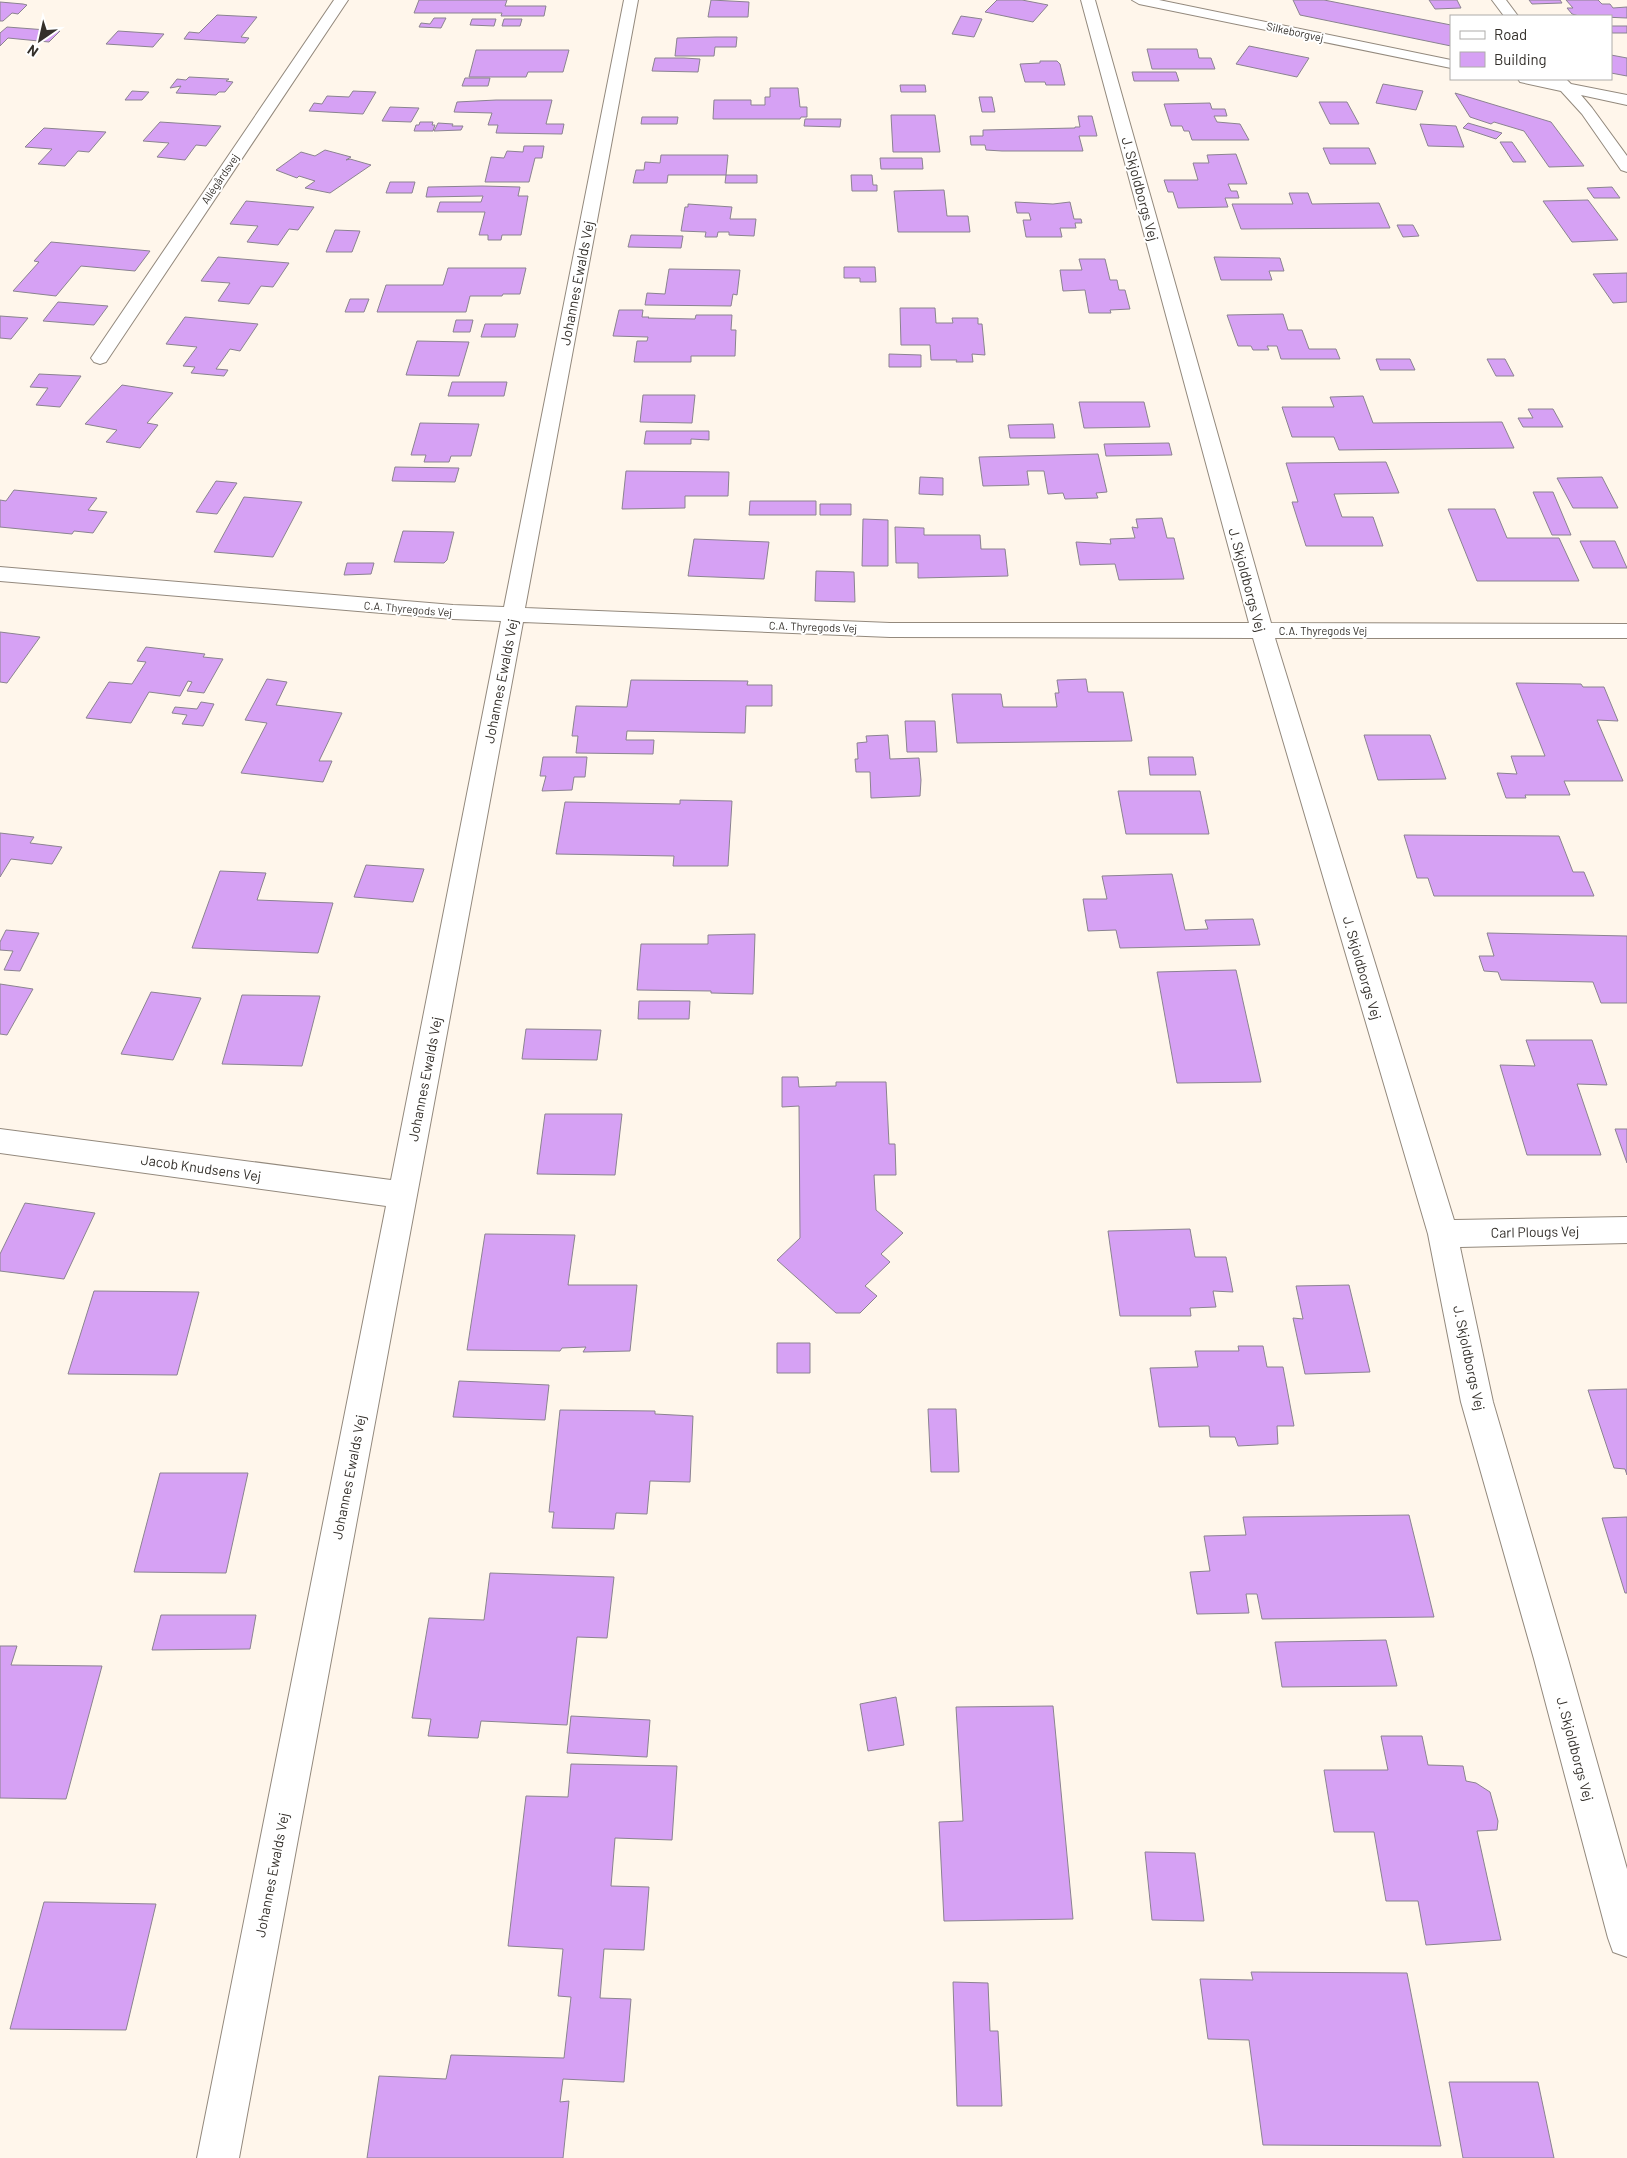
<svg xmlns="http://www.w3.org/2000/svg" width="1627" height="2158" font-family="Barlow,sans-serif">
	<rect width="100%" height="100%" fill="#fff6eb"/>
	<path fill="#d6a1f4" stroke="#8b8390" d="M419,0H507L505,6H546L544,16H501L502,13H414Z
		M711,0L749,2L748,17H708Z
		M997,0H1022L1048,5L1033,22L985,12Z
		M1293,0H1324L1451,25V46L1300,15Z
		M1429,0H1457L1461,8L1435,9Z
		M1529,0H1560L1562,3L1532,4Z
		M1566,0H1598L1602,4H1610L1613,8L1627,7V18L1579,16L1572,14L1567,8H1573Z
		M0,2L23,4L27,5L18,14L12,13L3,21H0Z
		M217,15L257,17L241,37L249,38L245,43L184,39L189,32L199,33Z
		M961,16L982,19L974,37L952,34Z
		M434,18H446L441,28L419,27L421,23L430,24Z
		M472,19H496L494,26L470,25Z
		M504,19H522L520,26H502Z
		M1611,26H1627V33H1612Z
		M7,27L60,31L49,42L8,38L0,46V33Z
		M118,31L164,34L153,47L106,44Z
		M716,37H737L736,47H715L714,56H675L677,38Z
		M1249,46L1309,58L1297,77L1236,64Z
		M1147,49H1197L1199,58H1211L1215,69H1152Z
		M476,50H569L563,72H528L526,77H469Z
		M1611,55L1627,58V76L1611,73Z
		M655,58H684L700,59L698,72L652,71Z
		M1040,61H1057L1060,64L1065,85H1046L1045,82H1025L1020,64L1040,63Z
		M1132,72H1176L1179,81H1134Z
		M189,77L229,79L226,81L233,82L225,92H219L216,95L176,93L181,86L170,88L177,79L186,80Z
		M465,78H490L488,86H462Z
		M1383,84L1423,91L1416,110L1376,103Z
		M900,85H925L926,92H901Z
		M770,88H798L800,107H807V117H801L800,119H713L714,100H751V105H765V97H770Z
		M132,91L149,92L142,100H125Z
		M353,91L376,92L363,114L309,111L314,103L322,104L327,96L349,97Z
		M1455,93L1551,122L1584,166L1549,167L1524,131L1494,122L1491,124L1470,117Z
		M979,97H992L995,112H982Z
		M496,100H552L546,124H564L562,134L496,133L498,125H488L492,113L454,112L457,102Z
		M1319,102H1347L1359,124H1330Z
		M1210,103L1212,109H1225L1227,116H1214L1217,122L1240,124L1249,140H1192L1189,131H1184L1182,126H1171L1164,104Z
		M390,107L419,108L411,122L382,121Z
		M891,115H935L940,152H893Z
		M1078,116H1092L1097,136H1079L1083,151H1002L986,150L985,145H971L970,136H983V130L1075,128V127H1080Z
		M642,117H678L677,124H641Z
		M805,119H841L840,127L804,126Z
		M160,122L221,126L206,146L196,145L185,160L157,157L169,143L143,141Z
		M420,122H433L432,125H435L433,131H414L416,125H419Z
		M438,123L453,124L452,126H463L461,130L434,131Z
		M1468,123L1502,133L1496,139L1463,128Z
		M1420,124L1456,126L1464,147L1428,146Z
		M44,128L106,132L89,152L78,151L65,166L38,164L52,149L25,147Z
		M1500,142H1512L1526,162H1513Z
		M524,146H544L542,158H535L529,182H485L491,157L504,158L507,151L523,152Z
		M1323,148H1369L1376,164H1330Z
		M325,150L351,157L346,160L350,159L371,165L330,193L305,188L315,181L299,176L297,178L276,170L301,152L315,156Z
		M1236,154L1247,184H1228L1231,191H1237L1239,198H1225L1228,207L1178,208L1173,192H1168L1164,180H1198L1193,163H1209L1207,155Z
		M661,155H728L726,175H668L667,183H633L636,170H644L645,162L660,163Z
		M880,158H922L923,169H881Z
		M726,175H757V183H725Z
		M851,175H872L873,185H877V191H852Z
		M390,182H415L412,193H386Z
		M482,186L520,187L518,196H528L521,235H502L501,240H488V235H479L485,212H437L440,202H481L483,196L426,197L428,187Z
		M1612,187L1620,198H1594L1587,188Z
		M944,190L947,216H968L970,232H898L894,191Z
		M1289,193H1308L1312,204L1379,203L1390,228L1241,229L1232,204H1293Z
		M1588,200L1618,240L1572,242L1543,201Z
		M246,201L314,207L298,230L289,229L278,245L247,242L258,226L230,224Z
		M1015,202L1053,204L1070,202L1074,219H1081L1082,223H1075L1076,228H1060L1062,237H1026L1023,220H1031L1029,213H1017Z
		M688,204L732,207L730,219H756L754,236L729,235V232H718L717,237H705L706,232L681,231L685,207H688Z
		M1397,225H1413L1419,236L1403,237Z
		M335,230L360,231L352,252H326Z
		M631,235L683,236L681,248L628,247Z
		M51,242L150,251L135,271L81,266L56,296L13,291L39,262L34,261Z
		M218,257L289,263L273,287L261,286L249,304L218,301L230,283L201,281Z
		M1214,257L1280,258L1284,271H1269L1272,280H1221Z
		M1079,259H1105L1110,280H1117L1119,290H1125L1130,309L1110,310L1111,313H1089L1085,290L1063,291L1060,270H1082Z
		M844,267H875L876,282H860V278H844Z
		M448,268H526L520,294H503L502,296H470L466,312H377L386,285H443Z
		M669,269L740,270L737,295L733,294L731,306L645,305L647,293L665,294Z
		M1627,273V302L1613,303L1593,274Z
		M350,299H369L364,312H345Z
		M58,302L108,306L94,325L43,321Z
		M900,308H935L936,323H953L952,318H978V324H982L985,355L972,354L973,362H956L957,360H931L930,345H901Z
		M619,310H643L642,317H649L648,318L695,319L696,315H732L731,330H736L735,356H691V362H634L637,341H647L648,337L613,336Z
		M1283,314L1288,330H1302L1309,349H1336L1340,359H1281L1277,346H1267L1269,350H1253L1251,346H1238L1227,315Z
		M0,316L28,318L11,339L0,338Z
		M185,317L258,324L240,351L230,349L216,369L228,370L224,376L191,373L195,367L183,366L197,347L166,344Z
		M456,320H473L470,332H453Z
		M485,324H518L515,337H481Z
		M417,341L469,342L459,376L406,375Z
		M889,354L921,355V367H889Z
		M1376,359H1410L1415,370H1380Z
		M1487,359H1505L1514,376H1496Z
		M39,374L81,376L60,407L36,405L48,388L30,387Z
		M452,382H507L504,396H448Z
		M122,385L173,393L147,423L158,425L140,448L106,442L117,430L85,424Z
		M643,395H695L692,423L640,422Z
		M1363,396L1373,423L1502,422L1514,448L1339,450L1334,437H1292L1282,407H1334L1330,397Z
		M1079,402H1144L1150,427L1084,428Z
		M1528,409H1553L1563,427H1523L1518,418H1533Z
		M420,423L479,424L471,456H451L449,462H424L426,455H411Z
		M1053,424L1055,438H1010L1008,425Z
		M646,431H709V440L691,439V444H644Z
		M1169,443L1172,455L1106,456L1104,444Z
		M1098,454L1107,492L1096,493L1098,498L1065,499L1063,493L1048,494L1044,471H1027L1029,485L983,486L979,457Z
		M1386,462L1399,493L1334,494L1342,517H1373L1383,546H1306L1292,502H1298L1286,463Z
		M395,467L459,468L455,482L392,481Z
		M626,471L729,472L728,496H685V508L622,509Z
		M920,477L943,478V495L919,494Z
		M1602,477L1618,508H1573L1557,478Z
		M216,481L237,483L217,514L196,512Z
		M14,490L97,498L88,510L107,512L93,533L74,531L72,534L0,527V500L6,501Z
		M1533,492H1553L1571,535H1552Z
		M244,497L302,502L273,557L214,552Z
		M750,501H816V515H749Z
		M820,504H851V515H820Z
		M1448,509H1495L1507,538H1559L1579,581H1477Z
		M1162,518L1167,538H1174L1184,579L1119,580L1115,564L1080,565L1076,542L1111,544L1110,539L1135,538L1132,527L1138,528L1136,519Z
		M863,519L888,520V566H862Z
		M895,527L924,528V535H980L981,549H1005L1008,576L918,578V563H896Z
		M403,531L454,532L447,560L444,563L394,562Z
		M694,539L769,542L764,579L688,576Z
		M1580,541H1615L1627,568H1593Z
		M347,563H374L371,574L344,575Z
		M816,571L854,572L855,602L815,601Z
		M0,632L40,637L7,683L0,682Z
		M146,647L205,654L203,657L223,659L204,693L187,691L192,682L188,681L180,696L149,692L131,723L86,718L109,682L132,684L146,662L137,661Z
		M267,679L287,682L276,705L342,713L319,761H332L323,782L241,773L267,723L245,720Z
		M1086,679L1088,692H1123L1132,741L957,743L952,694H1001L1003,707H1057L1055,693H1059L1057,680Z
		M631,680L748,681L747,685H772V706H746L745,733L627,731L626,740H654L653,754L576,753L578,736H572L576,706L627,707Z
		M1516,683L1581,684L1583,687H1604L1618,721L1597,720L1623,781H1564L1570,795H1525L1526,798H1506L1497,773L1517,774L1511,756H1545Z
		M201,702L214,704L203,726L182,724L187,715L172,713L175,707L197,709Z
		M905,721H935L937,752H907Z
		M888,735L890,759L919,758L921,780L920,796L871,798L870,772H856L855,759H858L857,743L867,742L866,736Z
		M1364,735H1430L1446,779L1378,780Z
		M543,757H587L585,777H574L572,790L542,791L546,776H540Z
		M1148,757H1193L1196,775H1150Z
		M1118,791H1200L1209,834H1126Z
		M680,800L732,801L728,866H673L674,856L556,854L565,802L680,804Z
		M0,833L34,837L30,843L62,847L52,864L11,859L0,877Z
		M1404,835L1559,836L1573,872H1584L1594,896H1434L1428,878H1417Z
		M366,865L424,869L413,902L354,897Z
		M220,871L266,873L257,900L333,903L318,953L192,948Z
		M1172,874L1185,930L1208,929L1205,920L1253,919L1260,945L1120,948L1116,930L1088,931L1083,899H1107L1102,876Z
		M6,930L39,933L20,971L4,970L13,951L0,950V942Z
		M1487,933L1627,936V1003H1601L1593,982L1501,980L1498,972L1484,971L1479,956H1494Z
		M755,934L753,994L711,993V991L637,990L641,944H708V935Z
		M1236,970L1261,1082L1177,1083L1157,972Z
		M0,984L33,989L7,1035L0,1034Z
		M151,992L201,998L173,1060L121,1054Z
		M242,995L320,996L302,1066L222,1064Z
		M639,1001H690L689,1019H638Z
		M526,1029L601,1030L597,1060L522,1059Z
		M1526,1040H1592L1607,1085L1577,1084L1601,1155H1527L1500,1065L1535,1066Z
		M782,1077H798L799,1087L836,1086V1082H886L889,1144H895L896,1175H874L876,1210L903,1233L881,1254L890,1262L865,1286L877,1296L860,1313H836L777,1260L800,1238L799,1106L782,1107Z
		M545,1114H622L615,1175L537,1174Z
		M1615,1129H1627V1163Z
		M25,1203L95,1213L64,1279L0,1271V1254Z
		M1190,1229L1195,1257H1226L1233,1292L1213,1291L1216,1307L1190,1308L1191,1316H1120L1108,1231Z
		M485,1234L575,1235L568,1285H637L630,1351L583,1352L586,1347L562,1348L560,1351L467,1350Z
		M1349,1285L1370,1372L1305,1374L1293,1318L1303,1319L1296,1286Z
		M94,1291L199,1292L177,1375L68,1374Z
		M777,1343H810V1373H777Z
		M1238,1346H1263L1267,1367H1283L1294,1426H1277L1278,1444L1238,1446L1235,1437H1210L1209,1426L1159,1427L1150,1368L1198,1367L1195,1351H1239Z
		M459,1381L549,1385L545,1420L453,1417Z
		M1627,1389V1475L1625,1469L1614,1468L1588,1390Z
		M928,1409H956L959,1472H931Z
		M560,1410L655,1411V1414L693,1416L690,1482L650,1481L647,1514L616,1513L614,1529L552,1528L554,1512H549Z
		M160,1473H248L226,1573L134,1572Z
		M1409,1515L1434,1617L1262,1619L1257,1594H1246L1249,1613L1197,1614L1190,1572L1210,1571L1204,1536L1246,1535L1243,1517Z
		M1627,1517V1593H1625L1602,1518Z
		M490,1573L614,1577L607,1638L577,1637L567,1725L481,1721L478,1738L428,1736L431,1719L412,1718L429,1618L484,1620Z
		M161,1615H256L250,1649L152,1650Z
		M1386,1640L1397,1686L1282,1687L1275,1642Z
		M0,1646H17L11,1665L102,1666L66,1799L0,1798Z
		M896,1697L904,1745L868,1751L860,1704Z
		M1053,1706L1073,1919L944,1921L939,1822L963,1821L956,1707Z
		M571,1716L650,1720L647,1757L567,1753Z
		M1381,1736H1422L1428,1765L1463,1766L1466,1781L1476,1783L1490,1792L1498,1821L1497,1830L1477,1831L1501,1940L1426,1945L1418,1901H1386L1374,1832H1334L1324,1770H1388Z
		M571,1764L677,1766L672,1840L615,1838L611,1886L649,1887L644,1950L604,1949L600,1998L631,1999L624,2082L563,2079L560,2102L569,2101L563,2158H367L379,2076L446,2079L451,2055L564,2058L571,1997L558,1996L563,1949L508,1946L526,1796L568,1797Z
		M1145,1852L1195,1853L1204,1921L1152,1920Z
		M44,1902L156,1904L126,2030L10,2029Z
		M1251,1972L1407,1973L1441,2146L1263,2145L1249,2040L1208,2039L1200,1979L1253,1980Z
		M953,1982L988,1983L990,2031H998L1002,2106H957Z
		M1449,2082H1538L1554,2158H1463Z"/>
	<g fill="none" stroke-linecap="round" stroke-linejoin="round">
		<defs>
			<path id="minor" d="M334,0H348L106,362L100,364L94,362L91,358Z
				M624,0H638L525,608L890,623H1249L1081,0H1095L1271,623L1627,624V638H1275L1454,1220L1627,1217V1243L1460,1247L1493,1402L1568,1659L1627,1869V1957L1613,1952L1608,1938L1534,1659L1461,1402L1428,1234L1253,638L890,637L523,622L239,2158H197L386,1206L0,1153V1129L391,1180L501,621L453,619L0,581V567L453,605L504,607Z
				M1132,0H1159L1451,60V68L1139,4Z
				M1492,0H1506L1518,16H1504Z
				M1518,79H1566L1571,84L1627,95V105L1581,95L1592,108L1627,156V172L1621,170L1582,114L1561,91L1520,82Z"/>
		</defs>
		<use href="#minor" stroke="#93897d" stroke-width="2"/>
		<use href="#minor" fill="#fff" fill-rule="evenodd"/>
	</g>
	<g text-anchor="middle" stroke-width="4" stroke-linejoin="round" paint-order="stroke">
		<g font-size="11" fill="#34302b" stroke="#fff">
			<text transform="translate(1295 32) rotate(12)" y="4">Silkeborgvej</text>
			<text transform="translate(220 179) rotate(-56)" y="4">Allégårdsvej</text>
			<text transform="translate(408 609) rotate(5)" y="4">C.A. Thyregods Vej</text>
			<text transform="translate(813 627) rotate(2)" y="4">C.A. Thyregods Vej</text>
			<text x="1323" y="635">C.A. Thyregods Vej</text>
		</g>
		<g font-size="14" fill="#34302b" stroke="#fff">
			<text transform="translate(1140 189) rotate(75)" y="5">J. Skjoldborgs Vej</text>
			<text transform="translate(577 283) rotate(-79)" y="5">Johannes Ewalds Vej</text>
			<text transform="translate(1247 580) rotate(75)" y="5">J. Skjoldborgs Vej</text>
			<text transform="translate(501 681) rotate(-79)" y="5">Johannes Ewalds Vej</text>
			<text transform="translate(1362 968) rotate(74)" y="5">J. Skjoldborgs Vej</text>
			<text transform="translate(425 1079) rotate(-79)" y="5">Johannes Ewalds Vej</text>
			<text transform="translate(201 1168) rotate(8)" y="5">Jacob Knudsens Vej</text>
			<text transform="translate(1535 1232) rotate(-1)" y="5">Carl Plougs Vej</text>
			<text transform="translate(1469 1358) rotate(78)" y="5">J. Skjoldborgs Vej</text>
			<text transform="translate(349 1477) rotate(-79)" y="5">Johannes Ewalds Vej</text>
			<text transform="translate(1575 1749) rotate(75)" y="5">J. Skjoldborgs Vej</text>
			<text transform="translate(272 1875) rotate(-79)" y="5">Johannes Ewalds Vej</text>
		</g>
	</g>
	<rect x="1450" y="15" width="162" height="65" fill="#ffffff" stroke="#aeacaa"/>
	<rect x="1460" y="31" width="25" height="8" fill="#ffffff" stroke="#aeacaa"/>
	<text x="1494" y="40" font-size="15" fill="#34302b">Road</text>
	<rect x="1460" y="52" width="25" height="15" fill="#d6a1f4" stroke="#aeacaa"/>
	<text x="1494" y="65" font-size="15" fill="#34302b">Building</text>
	<g transform="translate(40 40) rotate(214)" stroke="#ffffff" stroke-width="4" paint-order="stroke">
	<path d="M0-4L9 19L0 12L-9 19Z" fill="#34302b"/>
	<text y="-8" font-size="14" font-weight="bold" text-anchor="middle" fill="#34302b">N</text>
	</g>
</svg>
